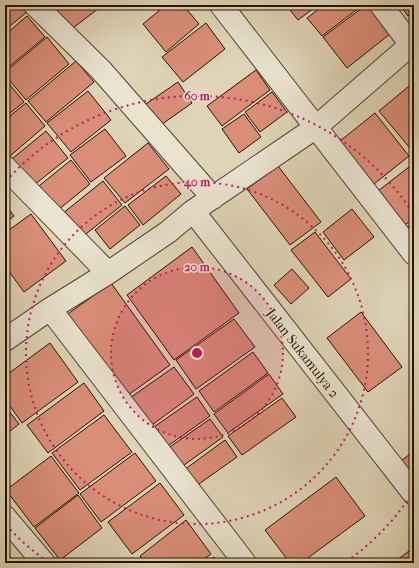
<svg xmlns="http://www.w3.org/2000/svg" width="419" height="568" font-family="'IM FELL French Canon',serif">
	<rect width="100%" height="100%" fill="#dfd4b7"/>
	<filter id="stains"><feTurbulence type="fractalNoise" baseFrequency=".005" numOctaves="4"/><feColorMatrix values="0 0 0 0 .2 0 0 0 0 .09 0 0 0 0 .02 0 0 0 .5 -.17"/></filter>
	<radialGradient id="worn" r=".72"><stop offset=".6" stop-color="#630" stop-opacity="0"/><stop offset="1" stop-color="#630" stop-opacity=".3"/></radialGradient>
	<path fill="#da8e7a" stroke="#261200" d="M5,5H23L28,11L5,30Z
		M50,5H103L69,31Z
		M166,5H183L199,24L166,52L143,24Z
		M286,5H318L298,20Z
		M324,5H359L360,7L322,36L307,18Z
		M366,5H368L390,34L347,68L323,37Z
		M400,5H414V11L408,16Z
		M27,16L45,37L5,70V35Z
		M206,23L225,49L183,82L162,57Z
		M47,37L69,64L26,100L5,75V72Z
		M76,61L94,82L46,122L28,101Z
		M256,70L270,90L222,126L207,106Z
		M5,79L24,102L5,117Z
		M178,82L192,103L158,127L143,106Z
		M414,82V153L379,111Z
		M88,91L111,120L71,152L47,123Z
		M272,92L287,112L260,132L245,112Z
		M26,103L45,126L10,156L5,150V120Z
		M375,113L409,156L369,188L335,145Z
		M244,114L261,137L239,153L222,129Z
		M105,129L126,156L91,182L70,155Z
		M46,131L68,158L34,185L12,159Z
		M148,143L169,169L125,203L104,178Z
		M71,160L90,184L58,210L39,186Z
		M414,163V218L400,229L373,195Z
		M278,166L321,222L290,245L247,189Z
		M166,176L181,194L143,225L128,205Z
		M103,181L122,205L81,238L62,214Z
		M5,204L14,216L5,223Z
		M125,206L140,225L110,249L95,230Z
		M352,209L374,237L344,260L323,232Z
		M31,214L66,261L24,292L5,266V233Z
		M414,222V247L402,231Z
		M315,232L351,279L328,297L291,250Z
		M192,247L239,313L174,360L127,295Z
		M292,269L309,288L291,304L274,285Z
		M111,283L170,365L124,398L65,316Z
		M361,312L402,367L368,392L327,338Z
		M234,319L255,347L196,389L176,360Z
		M50,343L78,382L22,423L5,399V376Z
		M253,352L268,373L214,412L199,391Z
		M174,367L194,394L148,428L127,400Z
		M269,374L283,394L228,433L214,414Z
		M84,383L104,411L48,453L27,425Z
		M197,397L210,416L165,448L151,429Z
		M282,398L296,417L242,455L228,436Z
		M5,406L19,424L5,435Z
		M104,415L132,452L80,490L52,453Z
		M210,419L223,437L180,468L167,449Z
		M225,440L237,457L196,486L184,470Z
		M414,451V486L397,464Z
		M135,453L156,481L101,522L80,494Z
		M51,456L79,493L34,527L6,490Z
		M336,477L365,516L301,563H290L265,530Z
		M160,483L184,515L132,554L108,522Z
		M78,495L102,528L60,560L35,528Z
		M186,520L211,554L199,563H145L140,556Z
		M409,551L414,559V563H393Z
		M7,553L15,563H5V555Z
		M214,557L219,563H206Z"/>
	<g fill="none" stroke-linecap="round" stroke-linejoin="round">
		<defs>
			<path id="minor" d="M35,5L101,70L213,198
				M221,5L414,254
				M381,5L411,45
				M5,167L108,273
				M193,211L414,494
				M50,309L245,563
				M5,340L50,309L108,273L168,232L193,211L315,128L414,42
				M5,517L44,563"/>
		</defs>
		<use href="#minor" stroke="#54422e" stroke-width="24"/>
		<use href="#minor" stroke="#eae3d0" stroke-width="22"/>
	</g>
	<circle cx="197" cy="353" r="86" fill="#c2185b" fill-opacity=".12"/>
	<g fill="none" stroke="#c2185b" stroke-width="2" stroke-dasharray="2 4">
		<circle cx="197" cy="353" r="86"/>
		<circle cx="197" cy="353" r="171"/>
		<path d="M414 491A257 257 0 0 1 346 562M48 562A257 257 0 0 1 6 525M6 181A257 257 0 0 1 414 215"/>
	</g>
	<g text-anchor="middle" stroke-width="3" stroke-linejoin="round" paint-order="stroke">
		<g font-size="14" fill="#261200" stroke="#eae3d0">
			<text transform="translate(303 353) rotate(52)" y="5">Jalan Sukamulya 2</text>
		</g>
	</g>
	<circle cx="197" cy="353" r="6" fill="#c2185b" stroke="#eae3d0" stroke-width="2"/>
	<g font-size="12" text-anchor="middle" font-weight="bold" fill="#c2185b" stroke="#eae3d0" stroke-width="3" stroke-linejoin="round" paint-order="stroke">
		<text x="197" y="100">60 m</text>
		<text x="197" y="186">40 m</text>
		<text x="197" y="271">20 m</text>
	</g>
	<rect width="419" height="568" fill="none" stroke="#dfd4b7" stroke-width="20"/>
	<rect x="6" y="6" width="407" height="556" fill="none" stroke="#261200" stroke-width="2"/>
	<rect x="10" y="10" width="399" height="548" fill="none" stroke="#261200"/>
	<rect width="100%" height="100%" filter="url(#stains)"/>
	<rect width="100%" height="100%" fill="url(#worn)"/>
</svg>
